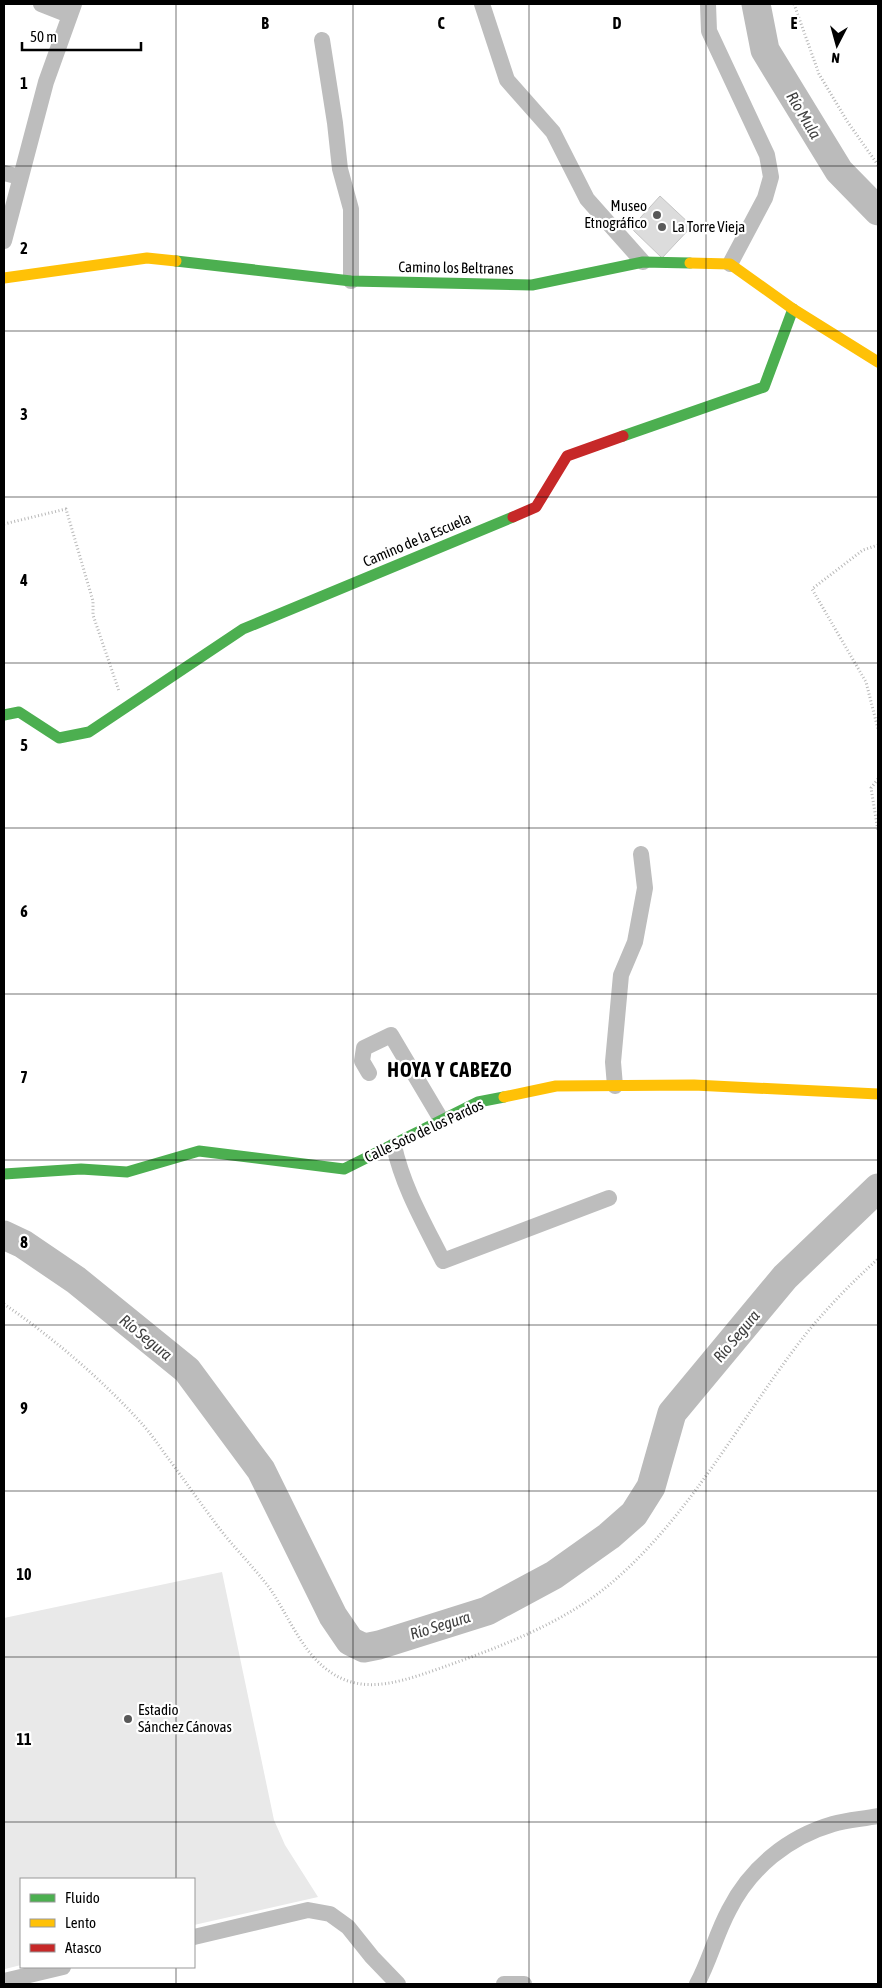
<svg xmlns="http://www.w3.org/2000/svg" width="882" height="1988" font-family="'Asap Condensed',sans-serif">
	<rect width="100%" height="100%" fill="#fff"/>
	<path fill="#e9e9e9" d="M222,1572L274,1820L285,1845L318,1897L194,1925V1879H21V1965L5,1969L4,1618Z"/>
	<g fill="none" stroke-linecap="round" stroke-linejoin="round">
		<path stroke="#bbb" stroke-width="29" d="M756,4L765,50L839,171L878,211
			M4,1235L23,1244L76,1280L187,1370L261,1470L333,1616L350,1641L364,1648L379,1645L487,1611L554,1575L609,1536L634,1514L651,1487L672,1413L785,1277L878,1188"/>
	</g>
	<path fill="#dcdcdc" stroke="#c4c4c4" d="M660,196L692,226L662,258L631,228Z"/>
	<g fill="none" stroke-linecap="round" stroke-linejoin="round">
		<path stroke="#b8b8b8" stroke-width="3" stroke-dasharray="1 2.5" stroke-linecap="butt" d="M794,4L819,74L847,121L878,165
			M4,524L66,509L93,601V615L119,691
			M878,545L863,550L812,589L866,682L878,729
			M878,779L871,788L878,831
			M4,1304C52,1337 104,1381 143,1425C151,1434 158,1444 165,1454C182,1477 199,1501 216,1524C233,1547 254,1567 271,1590C284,1610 295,1634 310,1653C348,1699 389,1686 438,1669C497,1648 560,1625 609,1585C690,1517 738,1422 802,1339C822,1313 853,1281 878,1259"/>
		<path stroke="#bdbdbd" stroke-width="16" d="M41,4L69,15
			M482,4L507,80L553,132L587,199L643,262
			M708,4L709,31L767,155L771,177L765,198L730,264
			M322,40L335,123L340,169L351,209V281
			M4,173L20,177
			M4,241L46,82L74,4
			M369,1073L362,1061L364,1048L391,1035L442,1121
			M615,1086L613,1062L621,975L635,942L645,888L641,854
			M394,1146C403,1187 424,1223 443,1261L609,1198
			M194,1937L308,1910L330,1914L348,1927L372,1957L398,1984
			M4,1981L63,1967
			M504,1984H524
			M697,1984C710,1960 716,1934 729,1910C750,1868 788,1837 833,1824C847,1820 863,1819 878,1816"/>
		<path stroke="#4caf50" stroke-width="11" d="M176,261L351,281L532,285L643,262L690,263
			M623,436L764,387L793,309
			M4,715L19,712L59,738L89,732L243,629L513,517
			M4,1174L81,1169L127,1172L199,1151L344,1169L478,1102L504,1097"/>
		<path stroke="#ffc107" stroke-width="11" d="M690,263L730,264L793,309L878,362
			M4,278L147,258L176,261
			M504,1097L556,1086L694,1085L878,1094"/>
		<path stroke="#c62828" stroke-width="11" d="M513,517L536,507L567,456L623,436"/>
	</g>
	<path fill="none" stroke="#000" stroke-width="1" stroke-opacity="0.55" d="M176,4V1879M353,4V1984M529,4V1984M706,4V1984M4,166H878M4,331H878M4,497H878M4,663H878M4,828H878M4,994H878M4,1160H878M4,1325H878M4,1491H878M4,1657H878M4,1822H878M176,1967V1984"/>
	<g fill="#595959" stroke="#fff" stroke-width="2">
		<circle cx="657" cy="215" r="5"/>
		<circle cx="662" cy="227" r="5"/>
		<circle cx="128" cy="1719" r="5"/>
	</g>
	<g text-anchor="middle" stroke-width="4.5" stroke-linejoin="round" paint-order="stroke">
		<g font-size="15" fill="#000" stroke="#fff" text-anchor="start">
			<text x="647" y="211" text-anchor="end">Museo<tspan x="647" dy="17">Etnográfico</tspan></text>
			<text x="672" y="232">La Torre Vieja</text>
			<text x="138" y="1715">Estadio<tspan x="138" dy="17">Sánchez Cánovas</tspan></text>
		</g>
		<g font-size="15" fill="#000" stroke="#fff">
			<text transform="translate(456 268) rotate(1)" y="5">Camino los Beltranes</text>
			<text transform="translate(417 540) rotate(-23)" y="5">Camino de la Escuela</text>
			<text transform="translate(424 1131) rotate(-25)" y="5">Calle Soto de los Pardos</text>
		</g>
		<g font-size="16" font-style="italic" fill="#3f3f3f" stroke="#fff">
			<text transform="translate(804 115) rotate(59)" y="6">Río Mula</text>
			<text transform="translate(736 1336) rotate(-50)" y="6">Río Segura</text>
			<text transform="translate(146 1337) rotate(39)" y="6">Río Segura</text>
			<text transform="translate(440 1625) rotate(-17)" y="6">Río Segura</text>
		</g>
		<g font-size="20" font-weight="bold" letter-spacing="1" fill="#000" stroke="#fff">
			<text x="450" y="1077">HOYA Y CABEZO</text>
		</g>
	</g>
	<g font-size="16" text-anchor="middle" font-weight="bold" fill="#000" stroke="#fff" stroke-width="4.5" stroke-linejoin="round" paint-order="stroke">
		<text x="265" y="29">B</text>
		<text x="441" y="29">C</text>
		<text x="617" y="29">D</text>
		<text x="794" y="29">E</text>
		<text x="24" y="89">1</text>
		<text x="24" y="254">2</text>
		<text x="24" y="420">3</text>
		<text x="24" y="586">4</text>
		<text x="24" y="751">5</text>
		<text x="24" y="917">6</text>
		<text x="24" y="1083">7</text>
		<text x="24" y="1248">8</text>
		<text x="24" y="1414">9</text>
		<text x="24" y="1580">10</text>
		<text x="24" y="1745">11</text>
	</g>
	<rect width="882" height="1988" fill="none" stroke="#000000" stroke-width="10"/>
	<rect x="20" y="1878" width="175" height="90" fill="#ffffff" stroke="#999999"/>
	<rect x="30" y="1894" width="25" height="8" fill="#4caf50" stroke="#999999"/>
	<text x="65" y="1903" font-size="15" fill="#000000">Fluido</text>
	<rect x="30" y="1919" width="25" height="8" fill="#ffc107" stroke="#999999"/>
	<text x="65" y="1928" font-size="15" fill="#000000">Lento</text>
	<rect x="30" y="1944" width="25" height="8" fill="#c62828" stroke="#999999"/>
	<text x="65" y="1953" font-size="15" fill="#000000">Atasco</text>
	<g transform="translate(837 45) rotate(186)" stroke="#ffffff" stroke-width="4" paint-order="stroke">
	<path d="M0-4L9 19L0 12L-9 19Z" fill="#000000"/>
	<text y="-8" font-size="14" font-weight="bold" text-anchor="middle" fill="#000000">N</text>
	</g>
	<path d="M22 42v8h119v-8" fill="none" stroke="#000000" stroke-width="2.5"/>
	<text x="30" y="42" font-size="15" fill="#000000" stroke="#ffffff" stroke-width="4" paint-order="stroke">50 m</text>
</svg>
